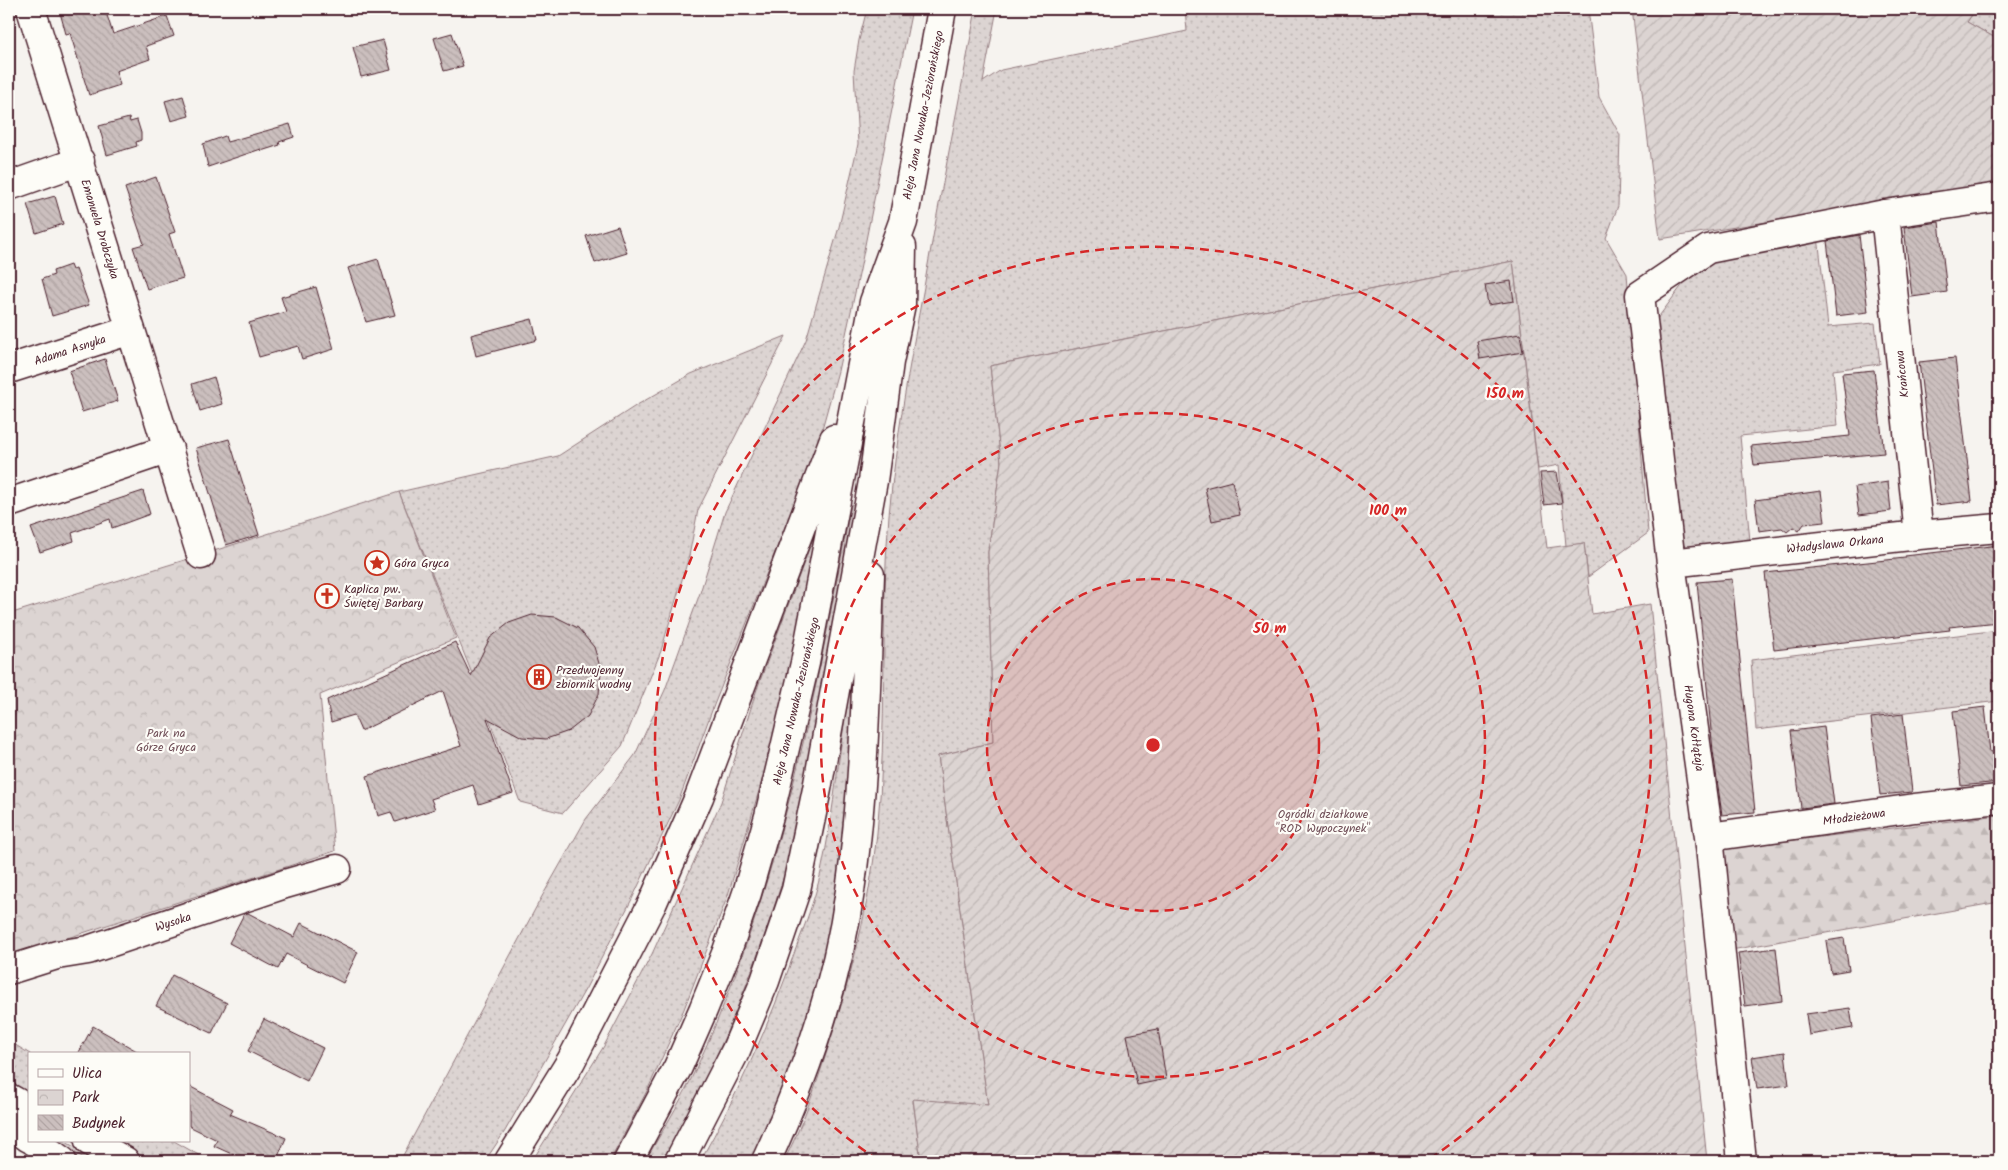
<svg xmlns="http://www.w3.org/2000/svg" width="2008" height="1170" font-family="Kalam,sans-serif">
	<defs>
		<pattern id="grass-dots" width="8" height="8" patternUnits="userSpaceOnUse" patternTransform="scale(1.25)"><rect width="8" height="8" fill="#dcd4d2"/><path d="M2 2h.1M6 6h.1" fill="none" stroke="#beb6b4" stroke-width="1.8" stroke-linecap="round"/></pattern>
		<pattern id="forest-firs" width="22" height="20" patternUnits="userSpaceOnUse" patternTransform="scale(1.25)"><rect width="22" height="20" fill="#dcd4d2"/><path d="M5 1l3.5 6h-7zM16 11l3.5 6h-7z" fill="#beb6b4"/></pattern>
		<pattern id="park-crowns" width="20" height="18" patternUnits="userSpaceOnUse" patternTransform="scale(1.25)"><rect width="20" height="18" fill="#dcd4d2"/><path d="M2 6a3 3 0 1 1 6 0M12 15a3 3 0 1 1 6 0" fill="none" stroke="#beb6b4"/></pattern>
		<pattern id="garden-furrows" width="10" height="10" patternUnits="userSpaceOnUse" patternTransform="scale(1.25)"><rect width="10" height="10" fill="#dcd4d2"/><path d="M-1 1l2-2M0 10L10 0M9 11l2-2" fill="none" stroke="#beb6b4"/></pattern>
		<pattern id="building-back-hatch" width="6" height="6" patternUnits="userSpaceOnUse" patternTransform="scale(1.25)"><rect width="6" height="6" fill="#cbbfbe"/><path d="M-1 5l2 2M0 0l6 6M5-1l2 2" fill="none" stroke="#b0a4a3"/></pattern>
	</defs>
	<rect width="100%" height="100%" fill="#f6f3ef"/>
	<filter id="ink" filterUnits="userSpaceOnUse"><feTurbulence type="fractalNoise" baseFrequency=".02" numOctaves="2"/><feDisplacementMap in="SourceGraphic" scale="10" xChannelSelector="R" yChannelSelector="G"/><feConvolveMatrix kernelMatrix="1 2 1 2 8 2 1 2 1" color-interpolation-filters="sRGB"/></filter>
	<g filter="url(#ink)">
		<path fill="url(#grass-dots)" stroke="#937a7e" d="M867,9H912L860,270L838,371L817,447L714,705L679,800L632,899L586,988L505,1131L485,1161H400L540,900L586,819L635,755L665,690L700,593L725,512L806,340L839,227L858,144L854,71L859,40Z
			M976,9H997L983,82L1001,70L1187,31L1185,9H1588L1599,97L1620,135L1618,206L1606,238L1627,274L1648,533L1588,577L1584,543L1566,546L1559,465L1538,469L1513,261L990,366L1001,462L988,552L993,742L938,756L988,1105L913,1100L921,1161H784C802,1126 815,1089 827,1051C850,980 869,908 877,833C888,727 880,621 889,515C896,438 910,362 924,287C940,194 959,102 976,9Z
			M1976,9H1999V40L1967,22Z
			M1818,236L1828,327L1875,323L1880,364L1833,370L1838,426L1740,436L1750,541L1684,548L1654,323L1689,276L1725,256Z
			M786,336L698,510L689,556L661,651L622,746L563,813L520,802L473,676L399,492L558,456L637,405L691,374Z
			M855,503L856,508C844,576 832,644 820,712C814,745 811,780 802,812C770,934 725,1053 662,1161H645C661,1133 679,1105 693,1075C778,896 815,698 851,505Z
			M819,522L786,700L728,895L684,1009L648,1089L610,1161H532L604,1046L652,954L721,802L757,689Z
			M1999,630V701L1756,730L1751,660Z
			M853,680L851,788L828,952L807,1027L753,1161H700C738,1094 770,1023 795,951C805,925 815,899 821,872C835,809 839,744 851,681Z
			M9,1041L30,1054L29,1093L9,1080Z
			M55,1141H64L99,1161H89Z
			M112,1141H174L209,1161H148Z"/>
		<path fill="url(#forest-firs)" stroke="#937a7e" d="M1999,815V902L1731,950L1723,849Z"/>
		<path fill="url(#park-crowns)" stroke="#937a7e" d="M399,492L456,638L320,695L335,851L9,957V614L201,555Z"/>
		<path fill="url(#garden-furrows)" stroke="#937a7e" d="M1632,9H1976L1967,22L1999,40V185L1660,239Z
			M1513,261L1547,548L1584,543L1592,614L1650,604L1707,1161H921L913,1099L988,1105L938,756L993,742L988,552L1001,462L990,366Z"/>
		<path fill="url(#building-back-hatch)" stroke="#4a1f2b" d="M59,9H105L113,34L167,16L174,36L146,46L150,59L116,71L120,85L89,95L70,33L66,34Z
			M452,33L463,66L444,71L434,38Z
			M383,40L391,70L361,77L353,47Z
			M183,96L189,116L171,121L165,101Z
			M129,118L130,122L137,120L141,133V140L136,142L137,146L107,155L99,126Z
			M290,124L294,137L279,142L280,145L261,151V149L208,167L203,144L225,136L227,142Z
			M156,177L175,232L169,234L183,278L147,289L133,247L144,244L125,188Z
			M55,196L63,224L36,233L27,204Z
			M1939,222L1947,292L1912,297L1904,227Z
			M618,226L627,253L595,263L586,236Z
			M1859,235L1868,312L1836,316L1827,241Z
			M378,259L395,315L366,322L348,268Z
			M70,265L72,270L76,269L89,305L52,316L42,279L54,275L53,271Z
			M1511,281L1514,301L1488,305L1485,285Z
			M316,287L334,349L302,359L298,346L259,357L249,323L286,312L281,297Z
			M532,319L537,340L476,356L471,335Z
			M1520,334L1523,352L1480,359L1477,341Z
			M1955,358L1972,501L1936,505L1919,362Z
			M105,359L118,401L82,412L69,371Z
			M1874,370L1884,453L1754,465L1751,446L1850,436L1842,373Z
			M214,377L222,404L200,411L192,384Z
			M229,439L259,535L226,545L196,448Z
			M1557,472L1562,503L1544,505L1540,473Z
			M1232,481L1240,515L1212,521L1205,488Z
			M1888,482L1891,511L1859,515L1855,487Z
			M143,491L150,514L112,528L110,519L72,533L74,541L40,552L31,528Z
			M1821,491L1825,522L1804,524L1799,531L1793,527L1787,532L1782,528L1759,531L1755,500Z
			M1999,545V622L1949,627L1950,630L1774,650L1765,573L1905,558V556Z
			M1732,579L1755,812L1722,815L1713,751L1697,582Z
			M532,615L556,617L578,628L594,647L601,670L599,694L588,716L569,731L546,739L522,737L487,718L513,793L479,804L473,785L431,799L435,809L395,822L391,812L378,816L367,776L461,746L443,691L361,731L354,715L331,722L327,700L455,642L471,676L490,638L509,623Z
			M1985,707L1990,752L1999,751V782L1961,786L1953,711Z
			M1903,714L1912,792L1880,795L1871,718Z
			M1824,727L1834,804L1801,808L1791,731Z
			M248,913L294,937L301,923L358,952L343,983L286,954L278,969L229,943L244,914Z
			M1844,938L1849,970L1831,973L1826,941Z
			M1776,948L1782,1001L1745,1006L1738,953Z
			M172,975L227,1003L212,1033L156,1006Z
			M1850,1008L1853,1028L1809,1035L1806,1014Z
			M264,1019L323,1048L307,1081L248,1051Z
			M93,1026L142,1054H78Z
			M1158,1029L1166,1079L1137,1085L1127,1035Z
			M1785,1052L1789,1085L1757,1089L1752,1057Z
			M189,1086L233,1109L230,1114L286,1138L276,1161H247L214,1146L217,1140L189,1126Z"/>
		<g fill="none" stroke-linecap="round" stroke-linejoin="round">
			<defs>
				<path id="minor" d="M31,9L201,555
					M9,186L80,161
					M1885,214L1919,535
					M9,369L131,330
					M9,503L169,449
					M1671,563L1919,535L1999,528
					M1709,837L1915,808L1999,799
					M9,970L57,955L88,950L285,884L337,869
					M1742,1161L1709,837L1671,563L1640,295L1708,249L1885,214L1999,197"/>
				<path id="major" d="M9,1098L29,1109
					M9,1123L29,1138
					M34,1141L62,1161
					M89,1141L125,1161
					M509,1161L571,1061L653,902L699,797L834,439
					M628,1161L678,1067L703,1010L727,951L747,893L769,816L805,663L874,302L903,222L942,9
					M679,1161L736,1050L765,981L796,890L817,789L873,481L889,362L901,304L902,247
					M766,1161C805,1077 837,984 850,891C865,786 866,681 870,575"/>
			</defs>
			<use href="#minor" stroke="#4a1f2b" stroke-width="31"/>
			<use href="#major" stroke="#4a1f2b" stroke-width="31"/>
			<use href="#minor" stroke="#fdfcf7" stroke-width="28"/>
			<use href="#major" stroke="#fdfcf7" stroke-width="28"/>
		</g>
	</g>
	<circle cx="1153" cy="745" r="166" fill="#d62828" fill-opacity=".12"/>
	<g fill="none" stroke="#d62828" stroke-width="2.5" stroke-dasharray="9 6">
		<circle cx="1153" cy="745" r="166"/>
		<circle cx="1153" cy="745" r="332"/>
		<path d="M878 1160A498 498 0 1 1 1428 1160"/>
	</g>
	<defs>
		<symbol id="sight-ring" viewBox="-11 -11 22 22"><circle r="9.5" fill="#fdfcf7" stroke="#c8321e" stroke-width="1.5"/><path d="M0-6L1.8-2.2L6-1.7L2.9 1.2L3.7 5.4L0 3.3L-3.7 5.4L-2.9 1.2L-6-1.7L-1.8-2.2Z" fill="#c8321e"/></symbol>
		<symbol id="church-ring" viewBox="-11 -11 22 22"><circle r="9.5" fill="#fdfcf7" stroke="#c8321e" stroke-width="1.5"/><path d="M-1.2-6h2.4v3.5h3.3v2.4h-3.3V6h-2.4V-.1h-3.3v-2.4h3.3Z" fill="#c8321e"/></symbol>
		<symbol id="building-ring" viewBox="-11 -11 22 22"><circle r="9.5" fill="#fdfcf7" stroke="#c8321e" stroke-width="1.5"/><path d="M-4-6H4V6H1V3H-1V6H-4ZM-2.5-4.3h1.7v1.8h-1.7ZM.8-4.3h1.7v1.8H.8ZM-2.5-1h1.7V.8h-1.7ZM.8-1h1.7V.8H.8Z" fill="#c8321e"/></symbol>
	</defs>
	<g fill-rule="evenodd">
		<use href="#sight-ring" x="363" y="549" width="28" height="28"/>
		<use href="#church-ring" x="313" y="582" width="28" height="28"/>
		<use href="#building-ring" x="525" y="663" width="28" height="28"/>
	</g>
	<g text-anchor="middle" stroke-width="4.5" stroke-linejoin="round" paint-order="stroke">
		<g font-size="12" fill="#4a1f2b" stroke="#fdfcf7">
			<text transform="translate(923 115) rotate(-79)" y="4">Aleja Jana Nowaka-Jeziorańskiego</text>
			<text transform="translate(100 229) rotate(73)" y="4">Emanuela Drobczyka</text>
			<text transform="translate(70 350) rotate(-18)" y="4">Adama Asnyka</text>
			<text transform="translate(1902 374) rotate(-96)" y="4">Krańcowa</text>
			<text transform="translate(1835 544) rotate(-6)" y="4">Władyslawa Orkana</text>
			<text transform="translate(796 701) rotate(-77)" y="4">Aleja Jana Nowaka-Jeziorańskiego</text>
			<text transform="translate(1694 728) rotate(82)" y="4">Hugona Kołłątaja</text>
			<text transform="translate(1854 817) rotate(-8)" y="4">Młodzieżowa</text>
			<text transform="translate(173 922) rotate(-18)" y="4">Wysoka</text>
		</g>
		<g font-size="12" fill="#4a1f2b" stroke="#fdfcf7" text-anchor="start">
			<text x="394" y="567">Góra Gryca</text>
			<text x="344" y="593">Kaplica pw.<tspan x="344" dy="14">Świętej Barbary</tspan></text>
			<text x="556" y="674">Przedwojenny<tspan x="556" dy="14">zbiornik wodny</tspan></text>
		</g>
		<g font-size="12" fill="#6e4c55" stroke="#fdfcf7">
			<text x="166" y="737">Park na<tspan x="166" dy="14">Górze Gryca</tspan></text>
			<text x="1323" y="818">Ogródki działkowe<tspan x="1323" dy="14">"ROD Wypoczynek"</tspan></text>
		</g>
	</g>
	<circle cx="1153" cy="745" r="8" fill="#d62828" stroke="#fdfcf7" stroke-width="2.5"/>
	<g font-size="15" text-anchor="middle" font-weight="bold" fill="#d62828" stroke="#fdfcf7" stroke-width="4.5" stroke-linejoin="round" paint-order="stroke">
		<text x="1505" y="398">150 m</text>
		<text x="1388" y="515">100 m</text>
		<text x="1270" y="633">50 m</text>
	</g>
	<rect width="2008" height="1170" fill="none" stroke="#fdfcf7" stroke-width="30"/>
	<rect x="15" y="15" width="1978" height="1140" fill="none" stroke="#4a1f2b" stroke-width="2" filter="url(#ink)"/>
	<rect x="28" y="1052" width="162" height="90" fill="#fdfcf7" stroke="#b5a4a5"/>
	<rect x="38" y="1069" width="25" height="8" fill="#fdfcf7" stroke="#b5a4a5"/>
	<text x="72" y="1078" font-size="15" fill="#4a1f2b">Ulica</text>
	<rect x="38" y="1090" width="25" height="15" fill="url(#park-crowns)" stroke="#b5a4a5"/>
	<text x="72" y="1102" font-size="15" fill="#4a1f2b">Park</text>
	<rect x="38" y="1115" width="25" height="15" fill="url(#building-back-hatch)" stroke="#b5a4a5"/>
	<text x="72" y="1128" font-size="15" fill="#4a1f2b">Budynek</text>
</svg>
